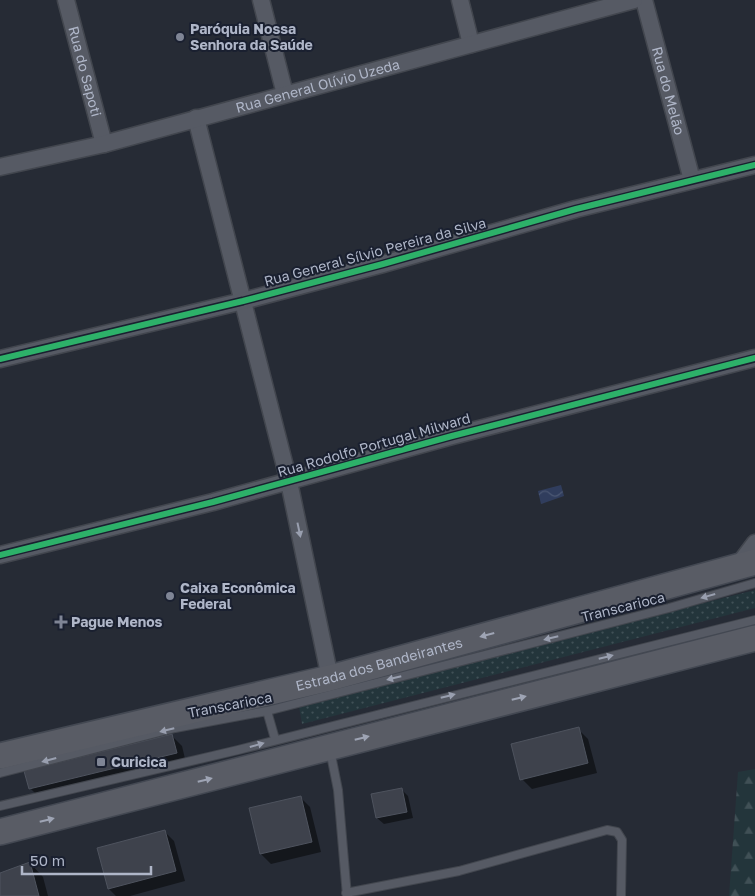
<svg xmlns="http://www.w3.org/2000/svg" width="755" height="896" font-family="'Golos Text',sans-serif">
	<defs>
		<pattern id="grass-dots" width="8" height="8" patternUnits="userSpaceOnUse" patternTransform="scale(1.25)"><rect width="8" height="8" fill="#23353b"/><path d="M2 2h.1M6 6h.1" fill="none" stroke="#405056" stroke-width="1.8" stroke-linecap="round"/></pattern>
		<pattern id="forest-firs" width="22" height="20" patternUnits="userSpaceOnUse" patternTransform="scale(1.25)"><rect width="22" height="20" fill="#23353b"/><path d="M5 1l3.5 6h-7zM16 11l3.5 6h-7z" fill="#405056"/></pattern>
		<pattern id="water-waves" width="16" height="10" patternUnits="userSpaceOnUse" patternTransform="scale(1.25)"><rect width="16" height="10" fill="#303d5d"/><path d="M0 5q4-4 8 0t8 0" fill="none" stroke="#4b5773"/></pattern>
	</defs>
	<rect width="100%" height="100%" fill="#262b35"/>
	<path fill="url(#grass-dots)" d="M755,590V608L302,724L299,706Z"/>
	<path fill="url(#forest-firs)" d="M755,769V896H729L738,772Z"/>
	<path fill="url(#water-waves)" d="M561,485L564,496L541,504L538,491Z"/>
	<path fill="#0007" d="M578,729L588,739L597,773L532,789L522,779Z
		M172,736L182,746L186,763L40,798L30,788Z
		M401,789L408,796L413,818L384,824L377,818Z
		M300,797L310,807L321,852L271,864L261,854Z
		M164,831L174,841L185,881L130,896H116L109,889L98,849Z
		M30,863L43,877L48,896H0V875Z"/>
	<path fill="#3e424c" stroke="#4e535e" d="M579,727L588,763L520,780L511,744Z
		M172,734L177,753L29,789L24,771Z
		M402,788L407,812L376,818L371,794Z
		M301,796L312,842L260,854L249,808Z
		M165,830L176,871L108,889L97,848Z
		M30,862L39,896H0V873Z"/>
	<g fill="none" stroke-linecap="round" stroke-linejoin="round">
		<defs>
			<path id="lane" d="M267,711L275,739
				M330,750L338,790L347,896
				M0,773L175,728L267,711L669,608L755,583
				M0,806L238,750L755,620
				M346,893L459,871L607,830L617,832L622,840L621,896"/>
			<g id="street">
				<path id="s1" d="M66,0L104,144"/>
				<path d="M261,0L285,94"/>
				<path d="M460,0L471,44"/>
				<path id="s2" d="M644,0L692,180"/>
				<path d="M196,118L289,482L330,678"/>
				<path id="s3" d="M0,167L104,144L634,0"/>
				<path d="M0,359L243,301L383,264L576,209L755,165"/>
				<path d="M0,555L213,502L452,436L755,358"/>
				<path d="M737,567L755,543"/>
			</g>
			<g id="primary">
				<path id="s4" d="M0,756L330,678L755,562"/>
				<path d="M0,832L755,638"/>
			</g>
		</defs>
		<use href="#lane" stroke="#42464e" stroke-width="10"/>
		<use href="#street" stroke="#42464e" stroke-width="19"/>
		<use href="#primary" stroke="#434852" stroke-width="28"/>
		<use href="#lane" stroke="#565a64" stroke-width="8"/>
		<use href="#street" stroke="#565a64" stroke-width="16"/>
		<use href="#primary" stroke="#595c65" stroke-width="25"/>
		<defs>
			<path id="cycleway" d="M0,359L243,301L383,264L576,209L755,165
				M0,555L213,502L452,436L755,358"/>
		</defs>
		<use href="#cycleway" stroke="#1a2030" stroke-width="9"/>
		<use href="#cycleway" stroke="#2db169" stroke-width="6"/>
	</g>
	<defs><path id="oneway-solid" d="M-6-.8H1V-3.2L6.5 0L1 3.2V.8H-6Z" transform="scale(1.25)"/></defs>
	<g fill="#999faf">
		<use href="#oneway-solid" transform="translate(299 530) rotate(78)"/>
		<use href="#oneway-solid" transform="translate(708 596) rotate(164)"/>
		<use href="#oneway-solid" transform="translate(551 638) rotate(166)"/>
		<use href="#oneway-solid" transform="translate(606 657) rotate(-14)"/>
		<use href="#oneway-solid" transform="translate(394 678) rotate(166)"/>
		<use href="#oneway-solid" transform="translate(448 696) rotate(-14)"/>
		<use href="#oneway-solid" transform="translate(167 730) rotate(166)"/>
		<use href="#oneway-solid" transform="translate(257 745) rotate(-16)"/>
		<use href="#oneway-solid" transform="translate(49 760) rotate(165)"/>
	</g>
	<g fill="#9ea4b4">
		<use href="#oneway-solid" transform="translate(487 635) rotate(165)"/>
		<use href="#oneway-solid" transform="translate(519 698) rotate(-14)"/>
		<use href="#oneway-solid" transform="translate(362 738) rotate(-14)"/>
		<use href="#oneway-solid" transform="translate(205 780) rotate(-14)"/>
		<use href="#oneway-solid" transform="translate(47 820) rotate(-14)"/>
	</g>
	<g fill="#7f8595" stroke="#1a2030" stroke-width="2">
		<circle cx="180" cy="37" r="5"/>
		<circle cx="170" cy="596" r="5"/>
		<path d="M58.5 614.5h5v5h5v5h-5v5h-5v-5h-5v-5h5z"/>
		<rect x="96" y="757" width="10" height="10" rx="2.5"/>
	</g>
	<g text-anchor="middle" stroke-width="4" stroke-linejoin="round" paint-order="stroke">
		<g font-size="14" font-weight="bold" fill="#afb6c8" stroke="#1a2030" text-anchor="start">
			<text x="190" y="34">Paróquia Nossa<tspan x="190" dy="16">Senhora da Saúde</tspan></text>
			<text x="180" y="593">Caixa Econômica<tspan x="180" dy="16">Federal</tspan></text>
			<text x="71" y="627">Pague Menos</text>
			<text x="111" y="767">Curicica</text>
		</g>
		<g font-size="14" fill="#afb6c8" stroke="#1a2030">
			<text dy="5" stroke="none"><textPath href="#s1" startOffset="74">Rua do Sapoti</textPath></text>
			<text dy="5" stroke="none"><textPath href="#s3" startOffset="328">Rua General Olívio Uzeda</textPath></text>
			<text dy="5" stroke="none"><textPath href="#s2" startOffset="94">Rua do Melão</textPath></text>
			<text transform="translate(375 252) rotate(-15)" y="5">Rua General Sílvio Pereira da Silva</text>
			<text transform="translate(374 445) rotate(-16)" y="5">Rua Rodolfo Portugal Milward</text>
			<text transform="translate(623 607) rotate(-14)" y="5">Transcarioca</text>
			<text dy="5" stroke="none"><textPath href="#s4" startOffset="390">Estrada dos Bandeirantes</textPath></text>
			<text transform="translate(230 705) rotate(-11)" y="5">Transcarioca</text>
		</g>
	</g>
	<path d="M22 866v8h129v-8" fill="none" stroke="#afb6c8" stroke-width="2.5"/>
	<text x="30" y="866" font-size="15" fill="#afb6c8" stroke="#1a2030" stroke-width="4" paint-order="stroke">50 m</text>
</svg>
